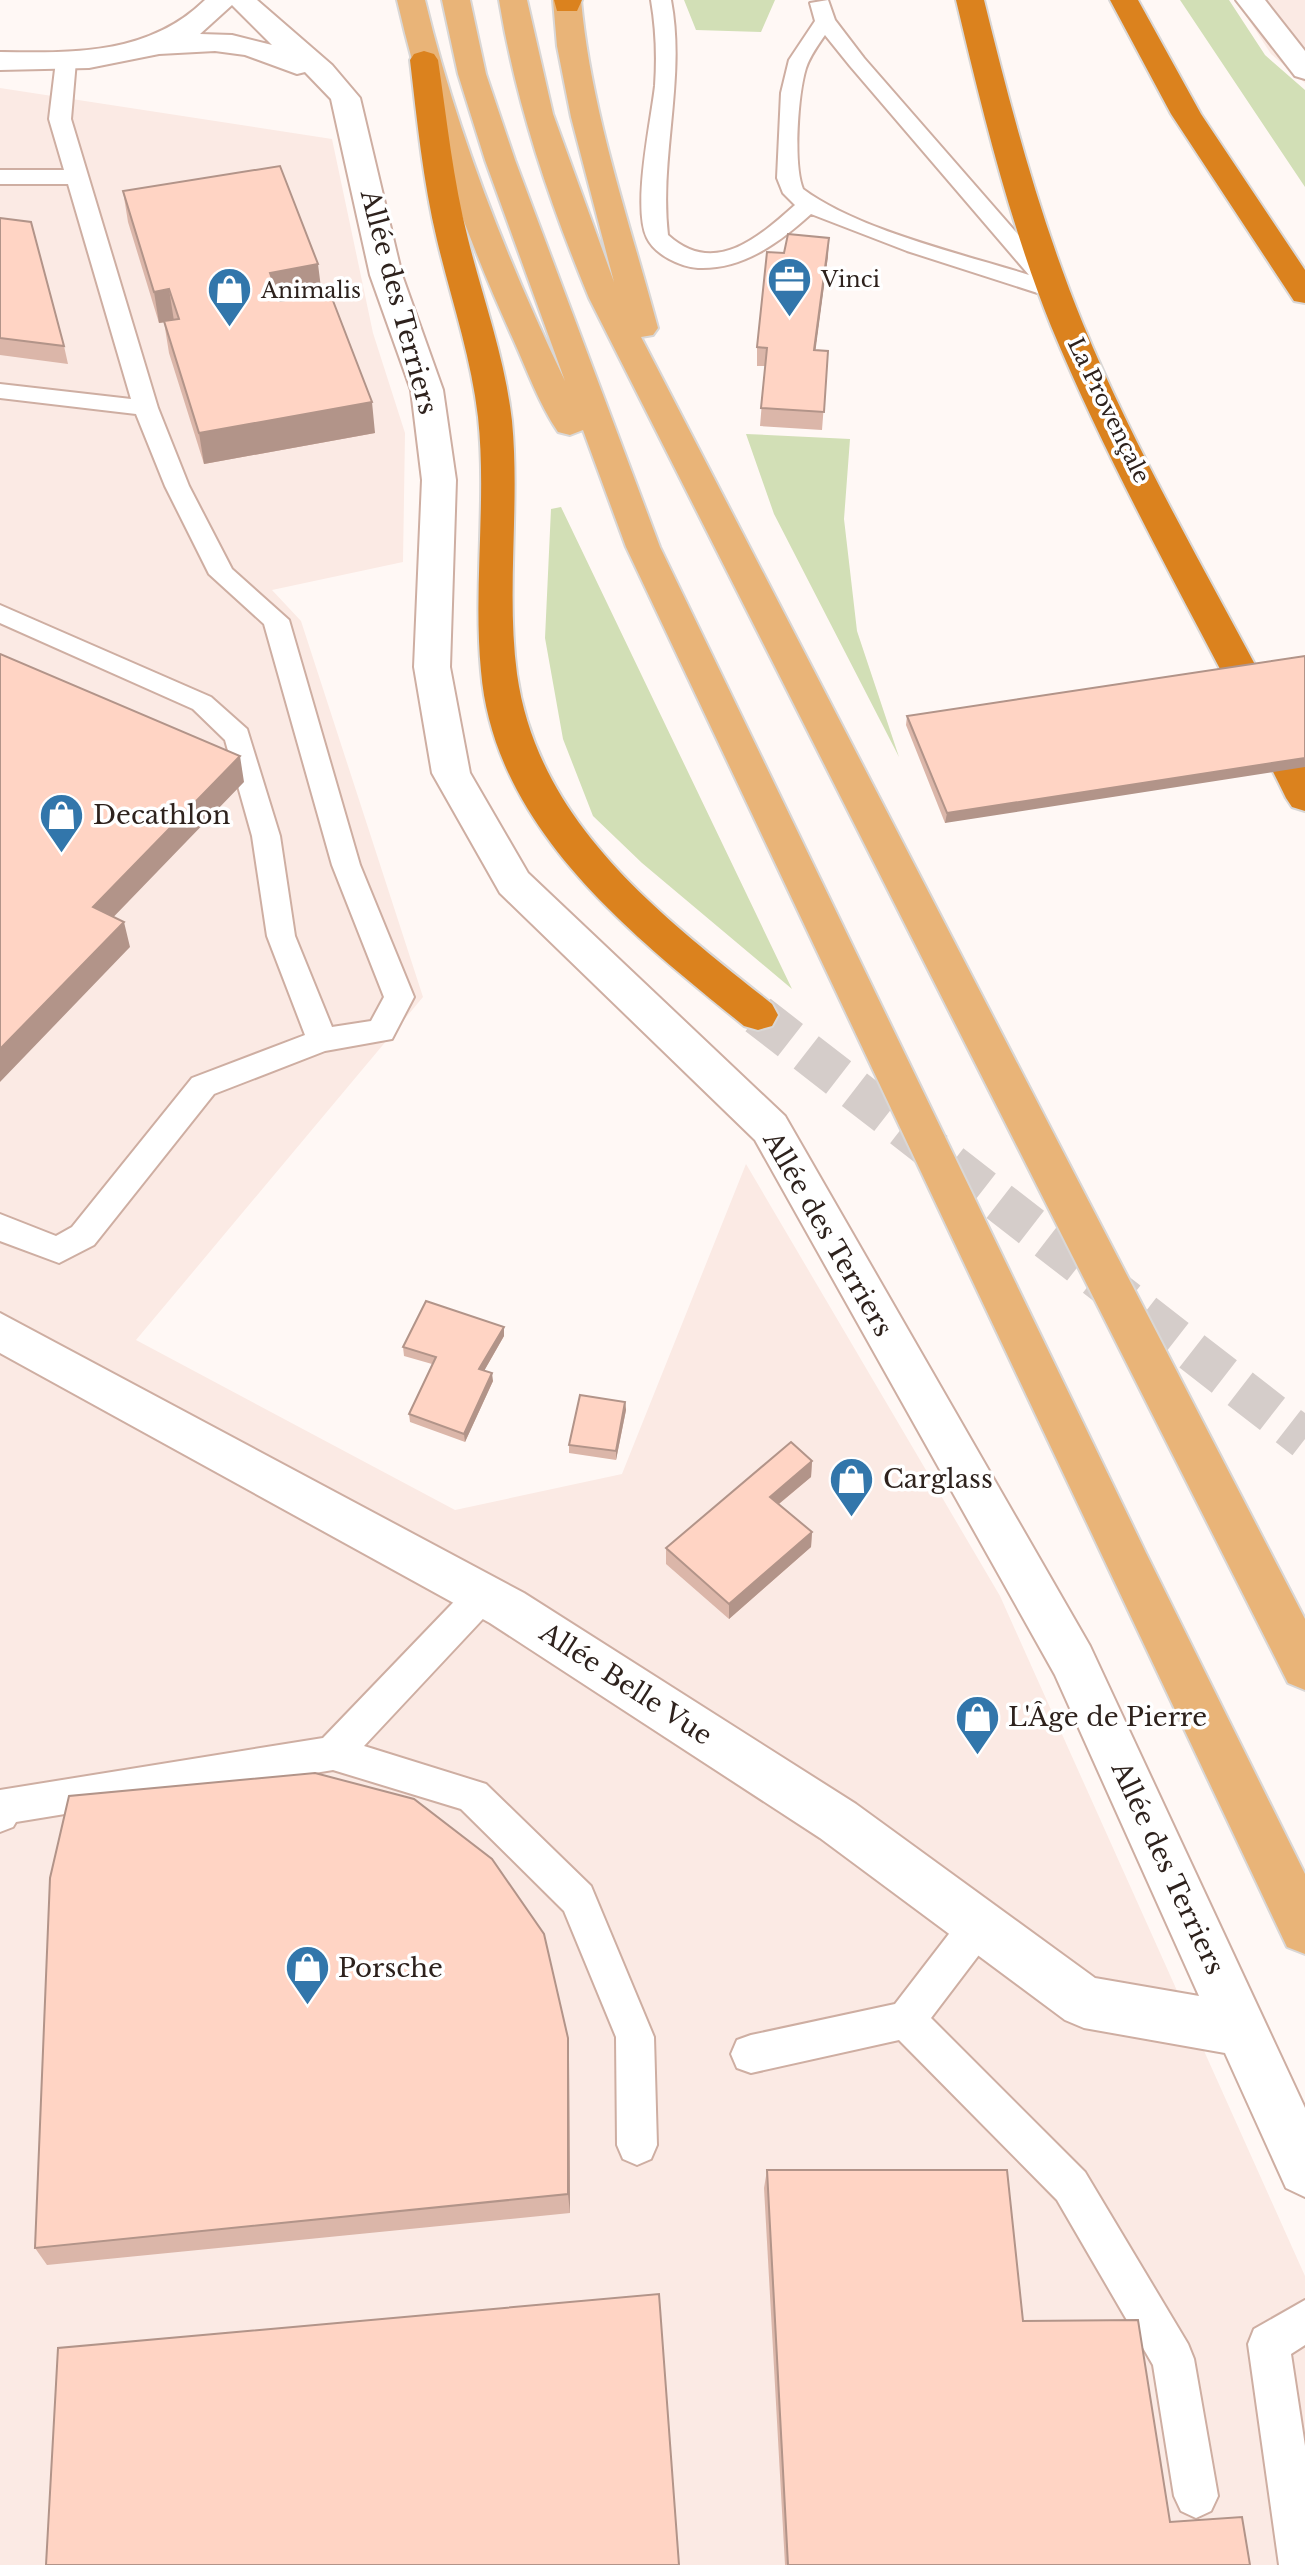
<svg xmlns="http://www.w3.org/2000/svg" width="1305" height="2565" font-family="'Libre Baskerville',serif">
	<rect width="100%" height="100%" fill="#fff8f5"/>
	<path fill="#fbeae4" d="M1236,0H1305V83L1271,54Z
		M0,88L332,139L373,333L405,433L403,562L272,590L301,621L423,997L136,1340L455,1510L622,1474L746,1164L1000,1596L1305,2276V2565H0Z"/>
	<path fill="#d2dfb6" d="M684,0H775L761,32L696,30Z
		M1180,0H1229L1265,55L1305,90V187Z
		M746,434L850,439L844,519L857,631L899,757L774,514Z
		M561,507L792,989L642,863L593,816L563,739L545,638L551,509Z"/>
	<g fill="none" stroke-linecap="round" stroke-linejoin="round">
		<path stroke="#d5cdca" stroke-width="41" stroke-dasharray="41 20" stroke-linecap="butt" d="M758,1015L1305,1439"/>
		<defs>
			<path id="lane" d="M651,0H671C686,79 659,156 668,235C714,277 758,238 795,205L783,193L777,178L781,93L789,60L815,21L810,3L828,0L835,20L864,58L1063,286L1066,291L1063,296H1047L907,251L811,214C780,242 743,270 698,268C681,267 655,255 647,238C632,207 651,121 655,86C657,56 656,29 651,0ZM825,35L850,66L1029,275C962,254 858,230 803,189C793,165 798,94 806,68C810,56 818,45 825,35Z
				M66,55L76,61L71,119L158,408L189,486L232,569L289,620L360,865L414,997L392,1039L325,1051L214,1094L94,1245L59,1263L0,1241V1214L56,1236L72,1227L192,1078L305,1035L267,936L252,836L225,740L193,709L0,623V605L211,697L247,729L280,836L295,936L332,1027L371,1021L384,997L332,865L264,624L209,574L165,486L136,414L0,398V384L131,399L68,184H0V170H64L49,119L56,61Z
				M483,1580L495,1584L500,1595L495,1606L364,1746L486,1784L591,1886L654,2037L657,2145L651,2159L637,2165L623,2159L617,2145L616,2037L564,1911L461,1809L333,1770L16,1822L13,1827L0,1832V1790L323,1738L471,1584Z
				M978,1908L991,1913L997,1926L991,1939L931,2018L1085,2172L1188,2344L1194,2359L1218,2496L1211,2511L1196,2518L1181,2511L1174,2496L1153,2365L1057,2200L899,2040L751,2073L737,2068L731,2054L737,2040L751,2035L895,2004L965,1913Z
				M1305,2300V2345L1291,2354L1305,2446V2565H1279L1248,2344L1254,2329Z"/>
			<path id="street" d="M205,0H257L332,65L360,98L402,275L443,390L456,480L450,667L470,773L528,873L785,1116L1090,1646L1305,2108V2197L1286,2188L1225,2053L1084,2028L1065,2020L820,1838L490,1623L0,1353V1313L524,1593L856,1804L1095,1978L1199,1996L1055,1675L755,1140L500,893L432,773L414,667L422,480L411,390L370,275L331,99L305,72L297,74L245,55L215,51L159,54L89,68L0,70V52C74,53 149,55 205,0ZM232,5L272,45L232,35L200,34Z"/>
			<path id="secondary" d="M1236,0H1265L1305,51V79L1295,76Z"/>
			<path id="primary" d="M397,0H425C457,133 506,258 565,381L485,160L458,74L442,0H470L486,74L515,160L660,547L1146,1553L1305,1874V1954L1287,1947L626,547L583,430L570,435L558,432C539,404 527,370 513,339C463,229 424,117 397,0Z
				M499,0H527L553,114L614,282L571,117L557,46L553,0H581C591,112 629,220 658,328L653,335L641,337L1305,1619V1690L1288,1683L589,298C549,201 516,104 499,0Z"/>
			<path id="highway" d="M554,0H582L577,11H557Z
				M956,0H984C1011,110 1040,219 1083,324C1145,474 1232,615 1305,760V811L1292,807L1286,798C1209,641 1118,488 1051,326C1009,221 982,110 956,0Z
				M1110,0H1138L1201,114L1305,270V303L1294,301L1171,114Z
				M424,51L434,54L438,60C447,120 453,180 468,239C483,299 505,358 512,421C520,505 506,591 517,674C538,824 662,916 772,1004L778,1015L772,1026L758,1030L744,1026C631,934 494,828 481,671C473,586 487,501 478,417C471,356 451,299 437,240C423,181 417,120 410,60L414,54Z"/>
		</defs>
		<use href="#lane" stroke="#ceaea2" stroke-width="4"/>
		<use href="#street" stroke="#ceaea2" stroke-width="4"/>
		<use href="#secondary" stroke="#ceaea2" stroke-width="4"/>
		<use href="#primary" stroke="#d9d7d6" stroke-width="4"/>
		<use href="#highway" stroke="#d9d7d6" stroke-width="4"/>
		<use href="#lane" fill="#fff" fill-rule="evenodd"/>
		<use href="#street" fill="#fff" fill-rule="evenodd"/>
		<use href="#secondary" fill="#fff" fill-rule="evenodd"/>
		<use href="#primary" fill="#e9b478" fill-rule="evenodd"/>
		<use href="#highway" fill="#db821e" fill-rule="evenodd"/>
	</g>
	<path fill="#dbb6a9" d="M123,191L321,286L375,433L204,464L169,353L164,322L159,323L128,222Z
		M0,218L64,346L68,364L0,355Z
		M828,256L815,350L828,351L822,430L760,426L765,366H757V347Z
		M1305,656L945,823L906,725L907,716Z
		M504,1336L484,1371L493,1381L465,1442L410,1422L409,1414L432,1364L404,1356L403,1347Z
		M625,1402L626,1410L616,1460L569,1453V1445Z
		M812,1461L811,1477L779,1504L812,1532L811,1547L729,1619L666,1564V1548Z
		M569,2059L570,2213L47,2265L35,2248Z
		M767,2170L1023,2321L1170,2522L1250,2565H785L764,2188Z"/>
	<path fill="#b29489" d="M829,238L828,256L813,369L814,350Z
		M318,264L322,296L273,295L270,273Z
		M169,289L174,321L159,323L154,292Z
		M372,402L375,433L204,464L199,433Z
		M240,756L244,782L99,932L93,907Z
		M1305,758V767L945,823L947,813Z
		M124,922L130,947L0,1082V1049Z
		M504,1327V1336L480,1378L479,1369Z
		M492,1373L493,1381L465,1442L464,1434Z
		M625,1402L626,1410L616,1460V1451Z
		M812,1461L811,1477L769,1512L770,1497Z
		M812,1532L811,1547L729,1619V1604Z
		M568,2038L569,2059L570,2213L568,2194Z"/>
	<path fill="#ffd4c4" stroke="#b29489" stroke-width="2" d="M280,166L318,264L270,273L280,301L330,293L372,402L199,433L164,321L179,319L169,289L154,292L123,191Z
		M0,218L31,222L64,346L0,338Z
		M788,234L829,238L814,350L828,351L824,412L761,408L767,348L757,347L767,252L784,253Z
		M321,286L324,294L280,301L277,294Z
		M0,654L240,756L93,907L124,922L0,1049Z
		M1305,656V758L947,813L907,716Z
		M426,1301L504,1327L479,1369L492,1373L464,1434L409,1414L436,1357L403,1347Z
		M580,1395L625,1402L616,1451L569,1445Z
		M791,1442L812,1461L770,1497L812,1532L729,1604L666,1548Z
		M315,1773L414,1799L492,1859L544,1934L568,2038V2194L35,2248L50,1878L69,1796Z
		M767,2170H1007L1023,2321L1138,2320L1170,2522L1242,2517L1250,2565H788Z
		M659,2294L679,2565H46L58,2348Z"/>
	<defs>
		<symbol id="office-pin" viewBox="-11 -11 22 30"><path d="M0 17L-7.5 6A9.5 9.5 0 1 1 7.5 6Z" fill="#3276ab" stroke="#fff"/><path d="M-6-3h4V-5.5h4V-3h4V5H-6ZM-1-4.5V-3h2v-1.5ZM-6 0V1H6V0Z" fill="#fff"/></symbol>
		<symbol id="shop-pin" viewBox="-11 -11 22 30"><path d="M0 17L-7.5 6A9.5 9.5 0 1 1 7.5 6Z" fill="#3276ab" stroke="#fff"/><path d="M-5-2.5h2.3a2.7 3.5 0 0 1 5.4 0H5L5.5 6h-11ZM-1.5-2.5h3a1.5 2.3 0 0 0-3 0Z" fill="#fff"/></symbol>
	</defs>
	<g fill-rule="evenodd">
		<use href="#office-pin" x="764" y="254" width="51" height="69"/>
		<use href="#shop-pin" x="204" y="264" width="51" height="69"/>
		<use href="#shop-pin" x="36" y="790" width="51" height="69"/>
		<use href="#shop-pin" x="826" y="1454" width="51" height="69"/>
		<use href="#shop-pin" x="952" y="1692" width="51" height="69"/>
		<use href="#shop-pin" x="282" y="1942" width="51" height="69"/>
	</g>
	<g text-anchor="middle" stroke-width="7" stroke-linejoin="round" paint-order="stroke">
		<g font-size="22" fill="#2e221d" stroke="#fff" text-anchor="start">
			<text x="821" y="287">Vinci</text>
			<text x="261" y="298">Animalis</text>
		</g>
		<g font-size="22" fill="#2e221d" stroke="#fff">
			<text transform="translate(1109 410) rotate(64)" y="8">La Provençale</text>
		</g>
		<g font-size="26" fill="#2e221d" stroke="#fff">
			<text transform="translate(399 302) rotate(75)" y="9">Allée des Terriers</text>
			<text transform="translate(828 1234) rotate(60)" y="9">Allée des Terriers</text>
			<text transform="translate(626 1684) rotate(33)" y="9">Allée Belle Vue</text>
			<text transform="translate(1168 1868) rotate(65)" y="9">Allée des Terriers</text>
		</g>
		<g font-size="26" fill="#2e221d" stroke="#fff" text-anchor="start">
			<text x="93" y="824">Decathlon</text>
			<text x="883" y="1488">Carglass</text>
			<text x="1008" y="1726">L'Âge de Pierre</text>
			<text x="338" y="1977">Porsche</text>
		</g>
	</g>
</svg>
